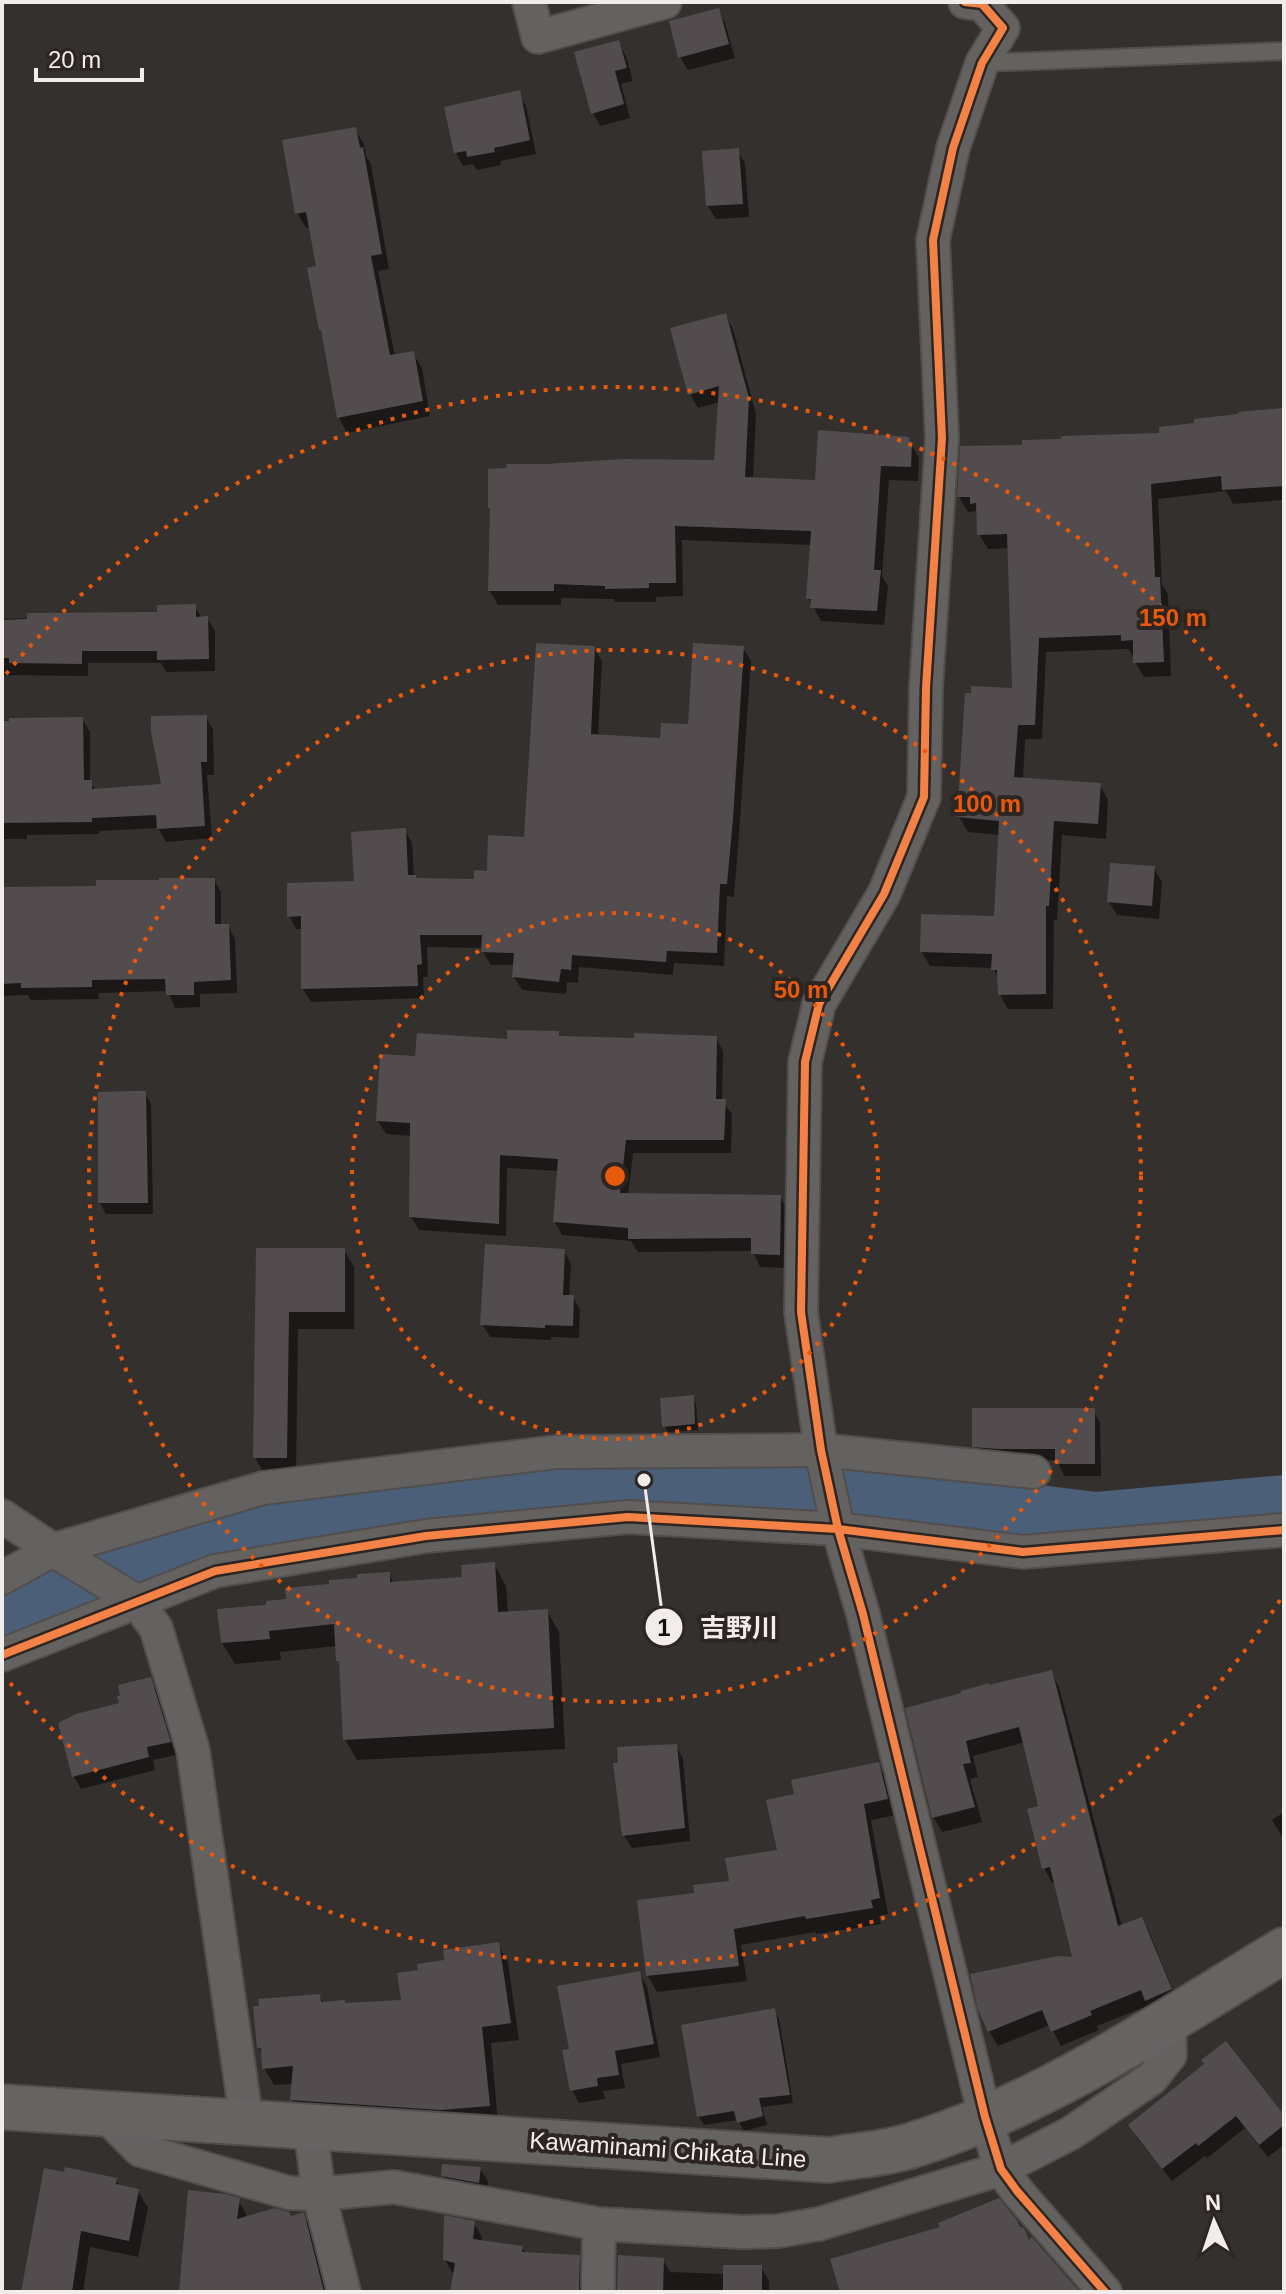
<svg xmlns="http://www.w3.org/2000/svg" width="1286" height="2294" font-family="Arial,'Noto Sans JP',sans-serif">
	<rect width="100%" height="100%" fill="#33302d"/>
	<path fill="#0007" d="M718,10L725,23L735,58L688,70L680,57Z
		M618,42L626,56L633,81L621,84L630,118L600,126L593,113Z
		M518,93L526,106L536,154L500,161L501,165L477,170L473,164L463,166L456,153Z
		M355,129L364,144L366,156L371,164L389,269L378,271L395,356L413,353L422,368L430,416L347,433L339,418L311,227L306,228L297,213Z
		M737,150L745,163L749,217L716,219L708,206Z
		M725,315L733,329L756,414L753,480L817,482L908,439L919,458L918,481L889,480L882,576L888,586L884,625L821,621L808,598L812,545L682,540L683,596L656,597V602H615L614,599L561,598V605H498L490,591L716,462L720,402L698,408L690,394Z
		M1284,410V500L1233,504L1226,491L1158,499L1162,585L1168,594L1171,676L1144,677L1135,662V655H1132L1128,649L1046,652L1042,739H1025L1023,780L1100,785L1108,800L1106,839L1062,835L1057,920H1054L1053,1009H1008L1000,995L999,980L993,968L930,966L922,952L996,918L1001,835L968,832L959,817L1015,690L1010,548L988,549L979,534L977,511L968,512L959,497L1024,447L1162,435Z
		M194,606L202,618H207L215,631V671L166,672L161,663H88V676L2,675V619L159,614Z
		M594,648L602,661L598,737L662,740L690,726L743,648L751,661L739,833L734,897L727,896L724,966L674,963L673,975L579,967L578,983L567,982L566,994L522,990L514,977L515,965H491L483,952V948L427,947L428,977H423L424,998L311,1002L303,989V929H296L289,916L356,883L405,830L412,843L414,876L416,880L476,881L489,873L526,839Z
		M206,717L213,730L214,775H207L212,838L166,842L158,828L99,831V834L27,835V839H2V721L82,719L90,732V782L96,791L163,786Z
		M1154,868L1162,882L1159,919L1117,915L1109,902Z
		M214,880L221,892V926H228L235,939L237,993L200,994V1007L175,1008L168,991L98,993L99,999L31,1000L28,995L2,996V888H98Z
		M558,1033L561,1038L636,1040L716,1038L723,1051L722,1101L732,1114L731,1153H633L628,1195L780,1197L788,1211L787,1268L760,1267L753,1251L638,1252L631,1241L562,1235L555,1222L559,1171L507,1168L506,1236L419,1230L411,1217L412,1136L386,1134L378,1121L417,1058Z
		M145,1093L151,1104L153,1214H106L100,1203Z
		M258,1250H344L354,1267V1329H298L296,1475H265L255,1458Z
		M564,1251L571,1264L569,1297H573L580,1310L579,1338L551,1337V1340L490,1337L482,1324Z
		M693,1397L696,1404L698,1430L668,1432L664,1426Z
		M1093,1410L1100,1422L1101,1476H1064L1057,1460L1007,1461L982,1458L974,1446Z
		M494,1564L506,1586L508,1613L547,1611L559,1632L565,1749L357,1760L345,1739L341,1666L338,1660L337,1646L280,1652L281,1660L235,1664L222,1643L268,1607L331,1586L389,1574L394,1584L464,1579Z
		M1051,1672L1059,1687L1122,1927L1142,1919L1150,1934L1179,2005L1156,2015L1150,2005L1097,2026L1099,2030L1061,2046L1050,2025L998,2046L989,2031L1075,1959L1056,1882L1052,1883L1044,1868L1040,1807L1025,1742L973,1756L978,1777L970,1779L982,1822L942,1832L934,1818L908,1709Z
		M150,1679L157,1692L176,1755L153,1760L155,1770L81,1789L74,1777L121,1704Z
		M676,1746L683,1758L690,1841L632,1848L624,1836L615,1765Z
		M878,1764L887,1780L896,1815L871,1820L888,1914L879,1916L881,1924L817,1934L815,1932L741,1945L747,1981L657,1992L648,1976L639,1902L696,1895L731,1883L779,1852L796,1795Z
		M1284,1812V1840L1272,1820Z
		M498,1945L508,1962L519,2040L491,2043L498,2122L302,2117L292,2100L294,2084L274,2085L264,2068L263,2055L259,2047L319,1996L324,2004L346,2005L403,2002L420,1971Z
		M639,1973L647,1987L660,2057L621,2064L625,2088L603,2091L605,2099L579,2103L572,2090L571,2050Z
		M774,2011L779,2019L793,2103L762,2107L767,2125L744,2131L738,2120L704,2125L699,2117L684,2027Z
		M1206,2065L1284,2118V2145L1268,2157L1245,2128L1207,2158L1205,2156L1172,2181L1138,2139L1130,2125Z
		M480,2168L488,2182L486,2196L451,2189L443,2176Z
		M116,2179L120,2187L138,2191L148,2208L138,2257L90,2247L83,2292H23Z
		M238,2200L246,2214V2218H291L303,2215L311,2229L327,2292L322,2287L321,2292H181Z
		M474,2223L482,2237L481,2242L522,2248L526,2254L578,2257L586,2271V2292H452L453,2274L445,2260Z
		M663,2260L670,2272L725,2274L761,2267L769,2281V2292H619Z"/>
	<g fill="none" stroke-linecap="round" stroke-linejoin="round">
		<path stroke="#4b5f79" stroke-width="64" d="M2,1615L125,1558L203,1535L380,1508L644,1480L786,1486L1095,1524L1284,1507"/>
	</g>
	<path fill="#534c4f" d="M719,8L729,44L678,58L669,21Z
		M619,40L627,68L615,71L624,104L591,114L574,52Z
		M520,90L530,140L494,148L495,152L467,157L466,151L454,153L444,107Z
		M356,127L360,148L363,147L382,254L371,256L390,355L414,351L423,401L337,418L321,330H319L307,268L316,266L306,212L295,214L282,140Z
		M739,148L743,204L706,206L702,151Z
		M726,313L749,398L745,477L815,480L818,430L909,437V441L912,442L911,467L881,466L874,570H881L877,611L810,608L811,599H806L811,531L675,526L676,583H649V588L605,589V586L554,584V591H488L490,508H488V469L506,468L507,464H546L623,459L714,460L719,386L688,395L670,328Z
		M1284,408V486L1222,490L1221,476L1151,484L1155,577H1160L1164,662L1133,663V640L1121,641V635L1039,638L1035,725H1018L1014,777L1101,783L1098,824L1054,821L1049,906H1046V994L998,995L997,970H991L992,954L920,952L921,914L994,916L999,821L957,817L965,693H971V686L1012,688L1007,534L977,535L976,503L970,504V497H957L960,446L1022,445V440L1061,439V436L1159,433V427L1194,423V419L1238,414V412L1249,411Z
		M196,604V617L208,616L209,659L157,660V651H82V664L9,663V658H2V620L27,619V613L157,612V605Z
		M536,643L595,646L591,734L660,738L661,723L688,724L693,643L744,646L733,819L727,884H720L717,953L667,951L666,962L572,955L571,970L561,969L559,982L512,977L514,953L481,952L482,935H420L422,964L417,965L418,986L301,989V916L287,917V883L354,881L351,832L406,828L408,875H416V878L474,879V870L487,871L488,835L524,837Z
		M207,715V762H201L205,826L157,829L156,815L92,818V822L2,823V721H9V718L83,717L84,780H92V789L161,784L151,732V716Z
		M1110,863L1155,866L1152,906L1107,902Z
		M159,878H215V924H229L231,980L194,982V995H166L165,979L92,980V987L21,988V983L2,984V887L96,886V880H159Z
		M507,1030L559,1031V1036L634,1038V1033L717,1036L716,1099H726L724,1140H626L620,1193L781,1195L780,1255L751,1254V1238L628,1239V1228L553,1222L558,1159L500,1155L499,1224L409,1217L410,1123L376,1121L380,1054L415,1056L417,1033L507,1039Z
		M132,1091H146L148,1203H98V1092Z
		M485,1244L565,1249L563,1295H574L573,1326L545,1325V1328L480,1325Z
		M256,1248H345V1312H289L287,1458H253Z
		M694,1395L695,1424L662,1427L660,1398Z
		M972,1408H1095V1464H1055V1449H999L972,1447Z
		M495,1562L498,1612L548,1609L554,1728L343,1740L339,1661H336L334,1624L269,1631L270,1639L221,1643L217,1609L266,1605V1601L286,1599L285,1588L329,1584V1580L357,1578V1574L390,1572V1582L462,1577L461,1565Z
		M1052,1670L1118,1926L1142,1917L1172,1989L1145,2001L1141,1990L1090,2011L1092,2015L1051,2032L1042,2010L988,2032L978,2010L970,1974L1058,1956L1072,1957L1050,1867L1042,1869L1027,1809L1038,1806L1019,1727L966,1741L971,1763L963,1764L975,1807L932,1818L905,1708L961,1693V1691L989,1683V1685Z
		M151,1677L171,1742L147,1747L149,1757L72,1777L58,1723L76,1714L119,1703L117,1696H120L118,1685Z
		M677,1744L685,1828L622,1836L613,1763H618L617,1747Z
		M879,1762L888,1799L864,1804L880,1898L871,1900L873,1908L806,1919L805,1916L734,1929L739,1966L646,1976L637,1900L694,1893L693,1885L729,1881L725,1858L777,1850L766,1800L794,1794L791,1780Z
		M499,1942L511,2023L482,2027L490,2106L441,2110L290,2100L293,2066L262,2069L261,2048H257L253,2006H259L258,1999L320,1994L321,2002L345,2000V2003L401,2000L397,1973L418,1970L417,1964L444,1960L443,1950Z
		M640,1971L654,2044L615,2051L619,2075L597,2078L598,2086L570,2091L562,2050L569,2049L557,1986Z
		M775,2008L790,2095L759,2098L763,2116L737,2123L734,2111L697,2117L681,2025Z
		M1226,2041L1284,2115V2125L1259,2145L1236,2116L1198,2146L1196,2143L1162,2169L1128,2125L1204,2064L1201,2060Z
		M442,2164L481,2167L479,2183L441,2176Z
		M65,2167L117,2178L116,2184L139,2189L129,2241L81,2231L72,2292H21L44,2168L64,2172Z
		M188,2190L225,2194L240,2198L237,2219L275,2208L289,2212L291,2216L304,2212L324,2292H179Z
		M999,2198L1017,2220L1020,2227L1024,2228L1029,2240L1032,2237L1080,2292H840L830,2259L940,2227L938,2223Z
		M444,2215L475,2221L473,2239L523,2246L522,2252L580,2255L579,2292H450L455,2263L443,2260Z
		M618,2255L664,2258L663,2292H617Z
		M723,2265H762V2292H723Z"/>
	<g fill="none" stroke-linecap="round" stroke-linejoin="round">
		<defs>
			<path id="lane" d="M982,63L1284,51"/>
			<path id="street" d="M529,2L538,37L665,2
				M965,2L982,4L1003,28L982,63L953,148L933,240L942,438L926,688L924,797L884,894L819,1004L805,1062L801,1312L821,1450L838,1529L863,1614L985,2117L1001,2169L1017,2191L1105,2292
				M2,1516L53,1550L136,1601L156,1628L193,1750L247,2124
				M2,1578L53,1550L263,1488L556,1452L821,1450L1034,1472
				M2,1655L215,1571L426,1536L628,1517L838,1529L1023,1552L1284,1530
				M104,2114L140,2150L290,2193L319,2194L394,2187L599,2224L743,2232L778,2231L819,2224L1001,2169L1071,2133L1152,2078L1170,2055L1169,2020
				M310,2127L319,2194L344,2292
				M598,2292L599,2224"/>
			<path id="secondary" d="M2,2107L829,2160C856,2155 886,2154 913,2145C1047,2103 1165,2022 1284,1950"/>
		</defs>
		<use href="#lane" stroke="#514e4c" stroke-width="20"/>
		<use href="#street" stroke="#514e4c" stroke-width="36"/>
		<use href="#secondary" stroke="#514e4c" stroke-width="48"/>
		<use href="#lane" stroke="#646161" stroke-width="16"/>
		<use href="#street" stroke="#646161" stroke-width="32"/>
		<use href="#secondary" stroke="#666463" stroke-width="44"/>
		<defs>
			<path id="cycleway" d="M965,2L982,4L1003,28L982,63L953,148L933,240L942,438L926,688L924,797L884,894L819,1004L805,1062L801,1312L821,1450L838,1529L863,1614L985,2117L1001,2169L1017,2191L1105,2292
				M2,1655L215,1571L426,1536L628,1517L838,1529L1023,1552L1284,1530"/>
		</defs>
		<use href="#cycleway" stroke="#2c2521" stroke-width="13"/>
		<use href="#cycleway" stroke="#f48246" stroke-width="8"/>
	</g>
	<g fill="none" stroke="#e8590c" stroke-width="4" stroke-dasharray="4 8">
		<circle cx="615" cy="1176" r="263"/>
		<circle cx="615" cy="1176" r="526"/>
		<path d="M1280 1600A789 789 0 0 1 6 1678M6 674A789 789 0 0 1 1280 752"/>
	</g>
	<g text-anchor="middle" stroke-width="8" stroke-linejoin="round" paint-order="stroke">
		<g font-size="24" fill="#f2edea" stroke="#2c2521">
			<text transform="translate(668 2150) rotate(4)" y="8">Kawaminami Chikata Line</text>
		</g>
	</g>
	<circle cx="615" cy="1176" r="12" fill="#e8590c" stroke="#2c2521" stroke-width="4"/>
	<g font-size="24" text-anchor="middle" font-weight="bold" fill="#e8590c" stroke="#2c2521" stroke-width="8" stroke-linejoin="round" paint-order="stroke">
		<text x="1173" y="626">150 m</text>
		<text x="987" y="812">100 m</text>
		<text x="801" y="998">50 m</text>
	</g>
	<path fill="none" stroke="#f2edea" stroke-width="3" d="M644 1480L664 1627"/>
	<g fill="#f2edea" stroke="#2c2521" stroke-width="3">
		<circle cx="644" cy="1480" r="8"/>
		<circle cx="664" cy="1627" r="20"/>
	</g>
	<g font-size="24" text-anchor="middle" font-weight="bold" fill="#111">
		<text x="664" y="1636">1</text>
	</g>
	<g font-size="26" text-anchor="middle" font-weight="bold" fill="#f2edea" stroke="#2c2521" stroke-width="8" stroke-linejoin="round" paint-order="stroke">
		<text x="739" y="1637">吉野川</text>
	</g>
	<rect width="1286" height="2294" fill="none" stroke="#f2edea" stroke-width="8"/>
	<g transform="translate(1214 2222) rotate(357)" stroke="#2c2521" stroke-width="6" paint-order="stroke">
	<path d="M0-6L14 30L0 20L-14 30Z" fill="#f2edea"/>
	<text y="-12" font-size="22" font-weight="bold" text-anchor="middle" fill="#f2edea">N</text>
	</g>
	<path d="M36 68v12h106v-12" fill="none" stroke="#f2edea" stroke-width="4"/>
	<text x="48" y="68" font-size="24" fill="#f2edea" stroke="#2c2521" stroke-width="6" paint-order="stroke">20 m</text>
</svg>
